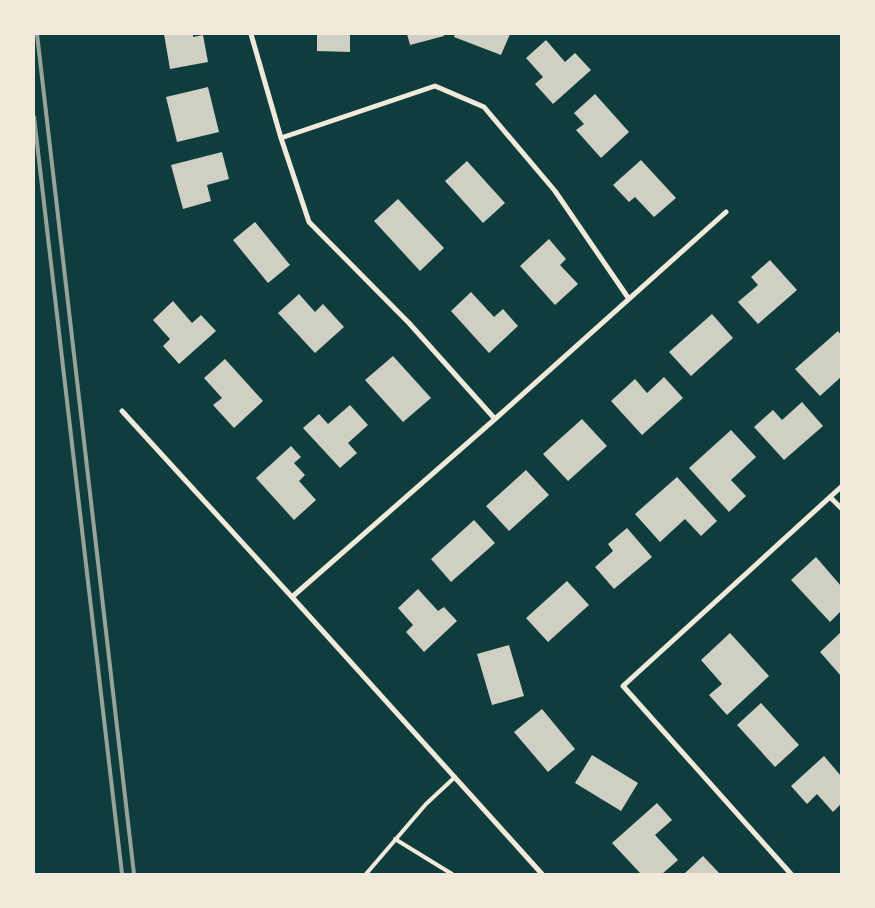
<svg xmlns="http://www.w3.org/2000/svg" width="875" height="908" font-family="Raleway,sans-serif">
	<rect width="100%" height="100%" fill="#0f3d3e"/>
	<path fill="#cfcfc3" d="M164,34H193V37L203,35L208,62L170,69Z
		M317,34H350V52L317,51Z
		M407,34H444V36L410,45Z
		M455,34H510L501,55L454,37Z
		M546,40L565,62L575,53L591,70L553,104L535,84L543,77L526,58Z
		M208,87L219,132L177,142L166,97Z
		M595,94L629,132L601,158L576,130L584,124L574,113Z
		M222,152L229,179L207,185L211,201L183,209L171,165Z
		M641,160L676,198L654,217L635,197L629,202L613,185Z
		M467,161L505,203L483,223L445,181Z
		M398,199L444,248L420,271L374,221Z
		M255,222L290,265L268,283L233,240Z
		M549,239L566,259L560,265L578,284L555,305L520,266Z
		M770,260L797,290L758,324L738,302L758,285L751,277Z
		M471,292L494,317L503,309L518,326L489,353L451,311Z
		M299,294L315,312L323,304L344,327L315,353L278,313Z
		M173,301L192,323L201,315L216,331L179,364L163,346L170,339L153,320Z
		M712,314L733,338L691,376L669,352Z
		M838,331L841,335V377L820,396L795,369Z
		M393,356L431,398L403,422L365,380Z
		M225,359L263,401L234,428L213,405L222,398L204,378Z
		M664,377L683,398L642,435L611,401L635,379L647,393Z
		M802,402L823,426L784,460L754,427L773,410L782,420Z
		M350,405L368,425L348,443L357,453L340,468L303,428L319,414L328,424Z
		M582,419L607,446L568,481L543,454Z
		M731,430L756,457L731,480L746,496L729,512L689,468Z
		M291,446L301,457L294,463L305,475L299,481L316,500L294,520L256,478Z
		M526,470L549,495L509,531L486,506Z
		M677,477L717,521L701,536L685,519L660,542L635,514Z
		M474,520L495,543L451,582L431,559Z
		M627,528L652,557L614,589L595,567L613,551L608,544Z
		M816,557L841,586V611L830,622L791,580Z
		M567,581L589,605L548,642L526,618Z
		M418,589L438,611L444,607L457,621L424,652L406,632L413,625L398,608Z
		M841,632V676L820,652Z
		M730,633L769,676L727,715L709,695L722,684L701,660Z
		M509,645L524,696L492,705L477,654Z
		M761,703L799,745L775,767L737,725Z
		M542,709L575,749L548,772L514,732Z
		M592,755L638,783L621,811L575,783Z
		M824,756L841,776V804L833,812L817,794L807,804L791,786Z
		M657,803L672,820L655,835L678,860L662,874H641L612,843Z
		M703,856L720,874H684Z"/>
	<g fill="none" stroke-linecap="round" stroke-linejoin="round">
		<path stroke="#f1e9da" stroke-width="4" d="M395,839L452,874
			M366,874L426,804L455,777"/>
		<path stroke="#f1e9da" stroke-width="5" d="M251,34L281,138L309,222L409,323L495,419
			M281,138L435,86L484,107L555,191L629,299
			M122,411L292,597L542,874
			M830,497L841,508
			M292,597L495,419L726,212
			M791,874L623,686L841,487"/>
		<path stroke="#97a49c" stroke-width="4" d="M37,34L134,874
			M34,117L122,874"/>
	</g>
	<rect width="875" height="908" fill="none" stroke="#f1e9da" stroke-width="70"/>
</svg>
